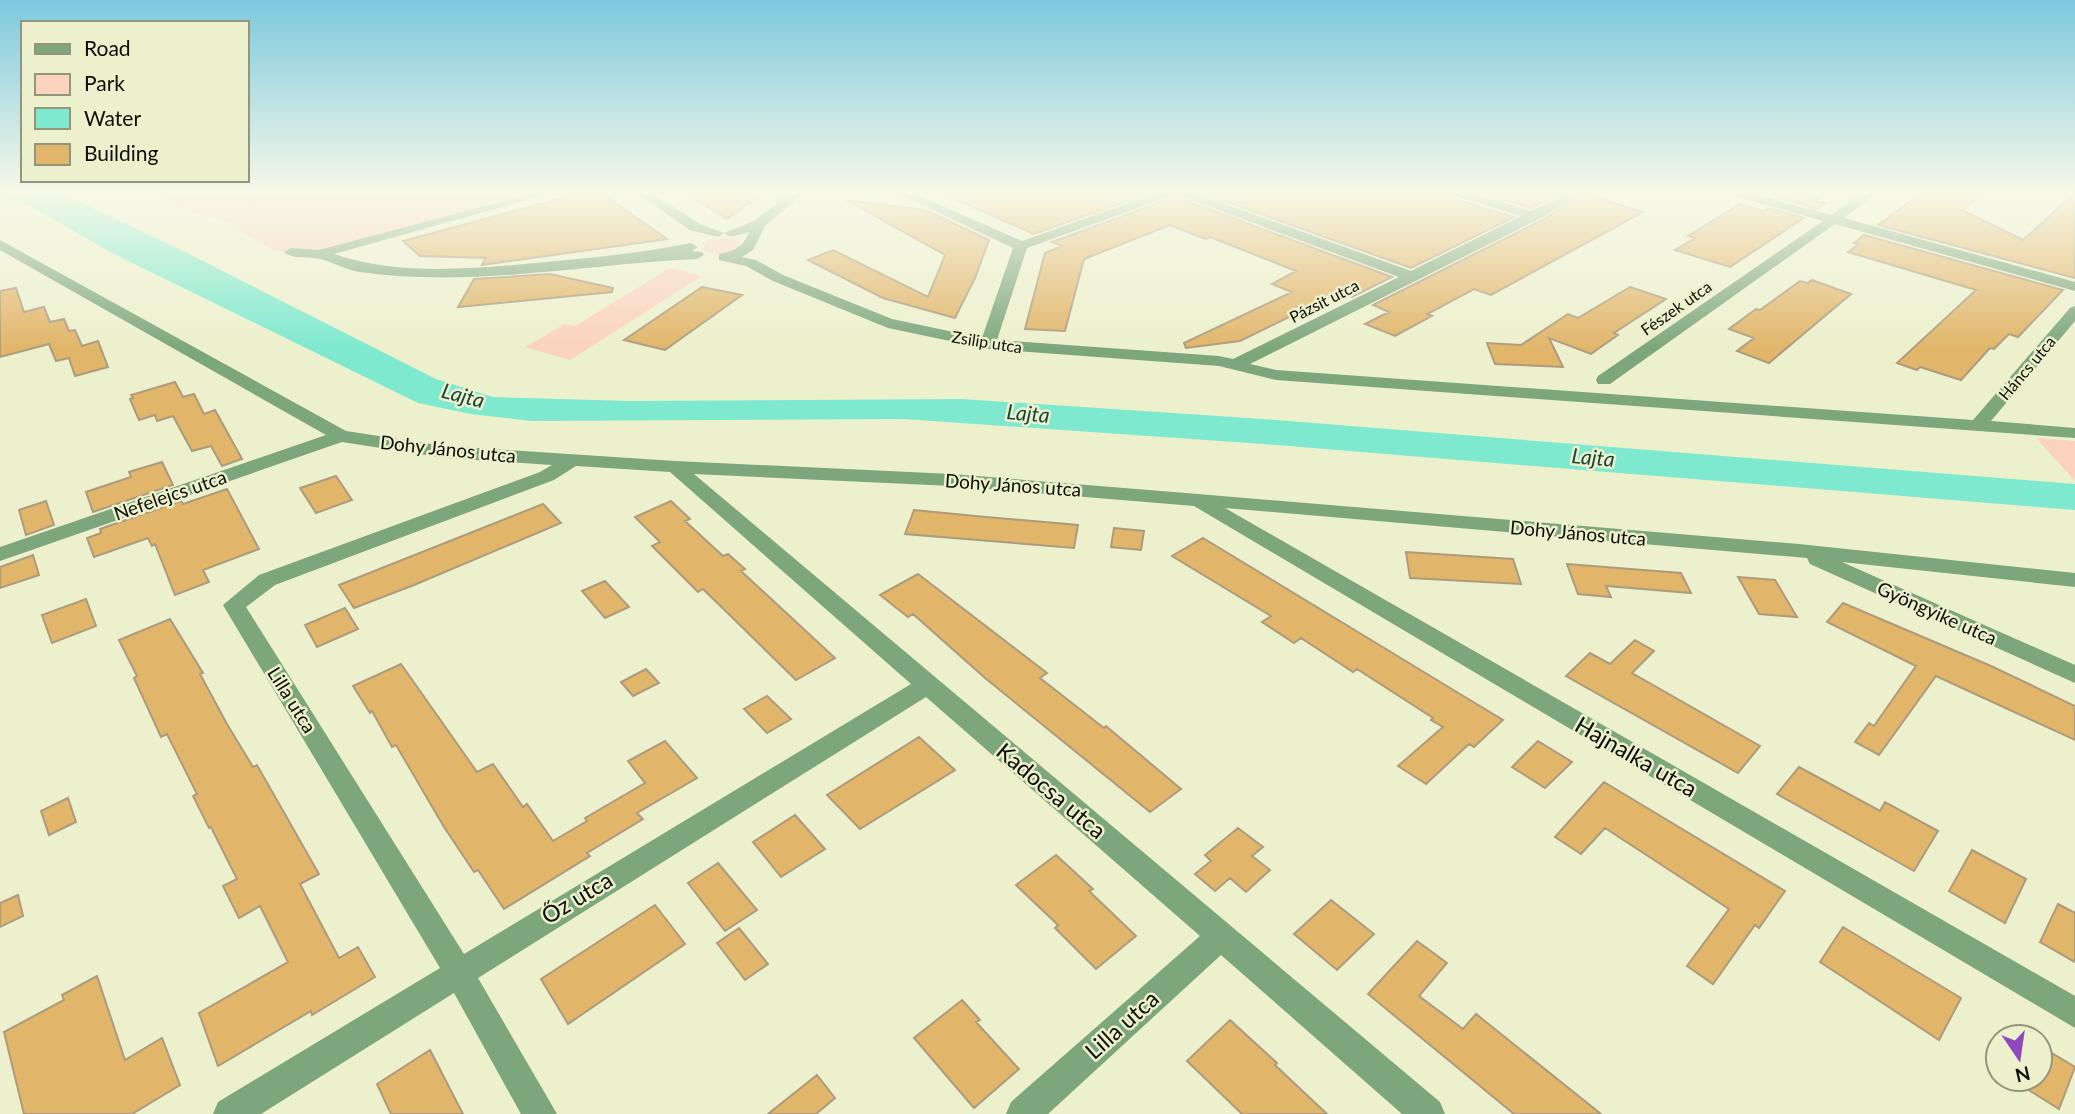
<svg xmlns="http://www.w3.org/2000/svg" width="2075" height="1114" font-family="Lato,sans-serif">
	<rect width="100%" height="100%" fill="#edf0cd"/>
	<path fill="#fbd2be" d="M154,193H530L304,255L275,251L241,232L232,223L184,210Z
		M719,238H733L743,244C734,256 714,256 702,250L707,241Z
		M670,268L702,276L570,360L525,347L565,324L575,326Z
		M2036,438L2075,441V481Z"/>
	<path fill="#7ee9cf" d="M0,193H57L65,195L185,252L436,379L493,397L629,401L962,399L1263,419L2075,484V510L1263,444L904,419L531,421L471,414L418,403L114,254L30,206L0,196Z"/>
	<path fill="#e1b56a" stroke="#ad9b7d" stroke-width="2" d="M581,193H601L667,239L482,265L486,258L420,256L403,241Z
		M686,193H762L727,219Z
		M941,193H1149L1034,234Z
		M1175,193L1179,198L1392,277L1352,297L1340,292L1240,341L1186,348L1184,343L1292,292L1272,284L1296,271L1210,237L1205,239L1170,225L1084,259L1065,331L1025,329L1045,253L1062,246L1052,242L1172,198Z
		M1202,193H1450L1454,199L1514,217L1411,268Z
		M1479,193H1563L1531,208Z
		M1792,193L1818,199L1815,201L1826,203L1818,209L1783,199Z
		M1921,193H1985L1962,210L2023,240L2075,193V278L1878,225Z
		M1585,194L1643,212L1491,295L1474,289L1427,314L1432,316L1395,336L1365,324L1389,312L1373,305L1540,221Z
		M846,200L926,210L989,240L975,278L955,318L883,298L808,260L833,250L928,297L945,255Z
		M1740,204L1764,211L1768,208L1804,218L1730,267L1675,250L1695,238L1688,236Z
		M1864,235L2063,290L2018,337L2009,334L1994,349L1990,348L1961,380L1920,367L1917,370L1897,363L1976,290L1848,252L1859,244L1854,243Z
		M550,274L613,288L612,292L458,307L474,279Z
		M1812,280L1851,294L1769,363L1737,351L1754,338L1729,329L1756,309L1760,310L1800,281L1807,283Z
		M702,287L742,295L665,350L624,340Z
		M1630,287L1666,299L1614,333L1618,335L1591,354L1549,338L1563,367L1495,364L1487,343L1521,345L1568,314L1578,318Z
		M16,288L24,312L44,307L50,322L64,319L69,331L75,330L82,346L98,341L108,367L75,376L69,358L56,361L49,344L0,357V291Z
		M175,382L183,397L194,394L204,414L215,410L242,459L222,466L211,446L192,451L173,416L157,421L155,415L139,420L130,399L133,398L131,395Z
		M162,462L173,485L93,512L86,492L131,477L129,472Z
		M336,476L352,500L316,513L300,488Z
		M227,489L259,549L203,570L209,582L175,595L155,544L152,546L148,538L94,557L87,538L101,533L100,529L181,501L183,504Z
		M46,501L54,525L26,535L19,510Z
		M671,501L690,519L685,521L723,556L728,554L745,569L741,571L835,658L796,680L703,589L698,592L652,546L660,542L635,517Z
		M543,504L561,523L414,585L354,608L339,585Z
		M914,510L986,517L1078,525L1074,548L905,534Z
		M1114,528L1144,531L1141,550L1111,547Z
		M1203,538L1460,694L1503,720L1474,747L1469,744L1426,784L1398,766L1443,727L1431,720L1433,718L1357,669L1353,672L1301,638L1294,643L1262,622L1271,616L1172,556Z
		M1406,552L1513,559L1521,584L1410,578Z
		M33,555L39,575L0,588V567Z
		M1567,564L1681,573L1691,593L1606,586L1611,597L1578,594Z
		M918,574L1047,673L1040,678L1104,728L1106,726L1181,789L1150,812L985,678L913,614L908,617L880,595Z
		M1738,577L1775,580L1797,617L1759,614Z
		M605,581L629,607L605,618L582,591Z
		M86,599L96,626L52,643L42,615Z
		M1843,603L1991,666L2075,706V740L1936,676L1879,755L1855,742L1869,723L1874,726L1916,666L1827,622Z
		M345,608L358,629L317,647L305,625Z
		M170,619L203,673L200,674L227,724L253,767L257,765L319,874L300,884L339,958L358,947L375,977L312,1015L311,1011L218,1066L199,1013L288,962L260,906L239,918L223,886L237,879L211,827L209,828L193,796L197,794L167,734L161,737L134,678L137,676L119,640Z
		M1635,640L1654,651L1632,673L1760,746L1738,773L1566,676L1590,653L1610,664Z
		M401,664L477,772L493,764L523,807L527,804L553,841L587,821L585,818L645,783L628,761L665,741L697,778L637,813L643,819L587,853L590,856L504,909L478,870L474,872L444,827L396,745L392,747L372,711L370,713L353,686Z
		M646,669L659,683L633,696L621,682Z
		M767,696L791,719L767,733L744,709Z
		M919,737L955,770L860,829L827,795Z
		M1538,741L1572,762L1545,788L1512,767Z
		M1799,767L1880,811L1885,802L1938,831L1914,871L1777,794Z
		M1604,782L1785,891L1759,928L1755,925L1713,984L1687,966L1729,909L1605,828L1581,854L1555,837Z
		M68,798L76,822L49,835L41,811Z
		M795,815L825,849L781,877L753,842Z
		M1238,828L1263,847L1252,856L1270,870L1246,892L1230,878L1215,891L1195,874L1211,861L1205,855Z
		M1972,850L2026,879L2005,923L1949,891Z
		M1056,855L1093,889L1089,891L1136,936L1096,969L1055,928L1058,925L1016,885Z
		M718,863L757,910L725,931L688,883Z
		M18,895L23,916L0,927V903Z
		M1331,900L1374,934L1337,970L1294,934Z
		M2058,904L2075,913V962L2040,942Z
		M655,905L685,944L568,1024L541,979Z
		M1843,927L1961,998L1939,1040L1820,962Z
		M739,928L768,964L745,980L717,943Z
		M1417,941L1447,963L1419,996L1463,1029L1476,1014L1601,1114H1514L1368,994Z
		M97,976L125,1060L162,1038L180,1085L132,1114H24L4,1032L64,1000L62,995Z
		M962,1000L980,1020L976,1022L1019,1069L974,1108L914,1038Z
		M1230,1020L1277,1063L1275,1065L1327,1114H1242L1187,1061Z
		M2040,1046L2075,1067L2059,1109L2011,1079H2040Z
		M430,1050L463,1114H391L377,1084Z
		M817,1075L835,1098L816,1114H768Z"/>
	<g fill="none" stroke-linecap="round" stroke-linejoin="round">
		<path fill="#7da67c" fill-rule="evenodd" d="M533,193H552L334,254C402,277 477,268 547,262C596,257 643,253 691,243L698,247L692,251L702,252L704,255L697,259C585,264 472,288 360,272C346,270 333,262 320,259C308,256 293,260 284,252L291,248L319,250Z
			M637,193H651L700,224L724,233L754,221L790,193H804L765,226L753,250L742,257L756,260L783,275L892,319L982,338L1013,248L897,193H913L1022,241L1156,193H1173L1171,196L1027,248L997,340L1219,356L1233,359L1399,277L1180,196L1178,193H1195L1411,271L1521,216L1455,196L1453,193H1471L1531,211L1568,193H1583L1539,219L1250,364L1276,370L1973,420L2070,308L2075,306V321L1991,421L2075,428V438L1276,380L1219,366L988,349L888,328L773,281L746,266L719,260V254C735,251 743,247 749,232L731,237L724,233L718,237L690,230Z
			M1732,193H1751L1831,215L1863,193H1877L1844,218L2075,282V291L1835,224L1610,384H1598L1596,380L1598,376L1823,221L1734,196Z
			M0,240L346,431L445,446L675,461L952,474L1198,494L1799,544L2075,573V587L1842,562L2075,665V683L1810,564L1807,558L1225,508L2075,996V1028L1194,506L952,486L694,474L1440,1102L1445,1114H1402L1221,955L1048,1114H1006L1011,1102L1200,936L926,697L478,978L557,1114H521L454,993L261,1114H213L218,1102L440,968L223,605L259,575L540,472L552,465L445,458L342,442L0,561V547L326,435L0,250ZM576,466L670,472L911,684L464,954L246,607L275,585L554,480Z"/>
	</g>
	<linearGradient id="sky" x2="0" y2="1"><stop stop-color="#7dc9de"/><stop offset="0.55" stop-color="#f7f8e8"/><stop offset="1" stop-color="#f7f8e8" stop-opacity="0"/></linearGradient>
	<rect width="2075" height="349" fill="url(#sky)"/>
	<g text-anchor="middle" stroke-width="5" stroke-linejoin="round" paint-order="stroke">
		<g font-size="16" fill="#0d0e04" stroke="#edf0cd">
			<text transform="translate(1324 301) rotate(-27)" y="6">Pázsit utca</text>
			<text transform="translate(1676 308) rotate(-35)" y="6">Fészek utca</text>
			<text transform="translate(987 342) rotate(9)" y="6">Zsilip utca</text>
			<text transform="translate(2027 368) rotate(-50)" y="6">Háncs utca</text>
		</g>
		<g font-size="19" fill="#0d0e04" stroke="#edf0cd">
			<text transform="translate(448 449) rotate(6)" y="7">Dohy János utca</text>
			<text transform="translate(1013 485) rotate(4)" y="7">Dohy János utca</text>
			<text transform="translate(170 495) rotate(-19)" y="7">Nefelejcs utca</text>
			<text transform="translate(1578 533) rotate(5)" y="7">Dohy János utca</text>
			<text transform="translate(1937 613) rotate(24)" y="7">Gyöngyike utca</text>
			<text transform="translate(292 700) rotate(58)" y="7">Lilla utca</text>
		</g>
		<g font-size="21" font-style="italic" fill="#15453b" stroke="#edf0cd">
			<text transform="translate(463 396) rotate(15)" y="7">Lajta</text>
			<text transform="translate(1028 414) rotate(5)" y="7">Lajta</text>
			<text transform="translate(1593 458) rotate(5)" y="7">Lajta</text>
		</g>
		<g font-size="23" fill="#0d0e04" stroke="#edf0cd">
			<text transform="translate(1636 757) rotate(30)" y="8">Hajnalka utca</text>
			<text transform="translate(1051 791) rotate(40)" y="8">Kadocsa utca</text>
			<text transform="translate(577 898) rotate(-31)" y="8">Őz utca</text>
			<text transform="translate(1122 1025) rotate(-42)" y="8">Lilla utca</text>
		</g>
	</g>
	<rect x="21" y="21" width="228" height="161" fill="#edf0cd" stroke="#93967d" stroke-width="2"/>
	<rect x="35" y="44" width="35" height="10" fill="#7da67c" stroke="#93967d" stroke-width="2"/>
	<text x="84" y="56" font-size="21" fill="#0d0e04">Road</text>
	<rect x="35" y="74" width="35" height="21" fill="#fbd2be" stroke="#93967d" stroke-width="2"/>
	<text x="84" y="91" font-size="21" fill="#0d0e04">Park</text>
	<rect x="35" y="108" width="35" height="21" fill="#7ee9cf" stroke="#93967d" stroke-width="2"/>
	<text x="84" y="126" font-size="21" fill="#0d0e04">Water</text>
	<rect x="35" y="144" width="35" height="21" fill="#e1b56a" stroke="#93967d" stroke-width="2"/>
	<text x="84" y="161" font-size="21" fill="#0d0e04">Building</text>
	<g transform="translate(2019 1058) rotate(167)"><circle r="33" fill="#edf0cd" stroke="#93967d" stroke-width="2"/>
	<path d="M0-5L12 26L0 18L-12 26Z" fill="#9049bd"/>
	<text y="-10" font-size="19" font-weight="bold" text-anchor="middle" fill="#0d0e04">N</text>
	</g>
</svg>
